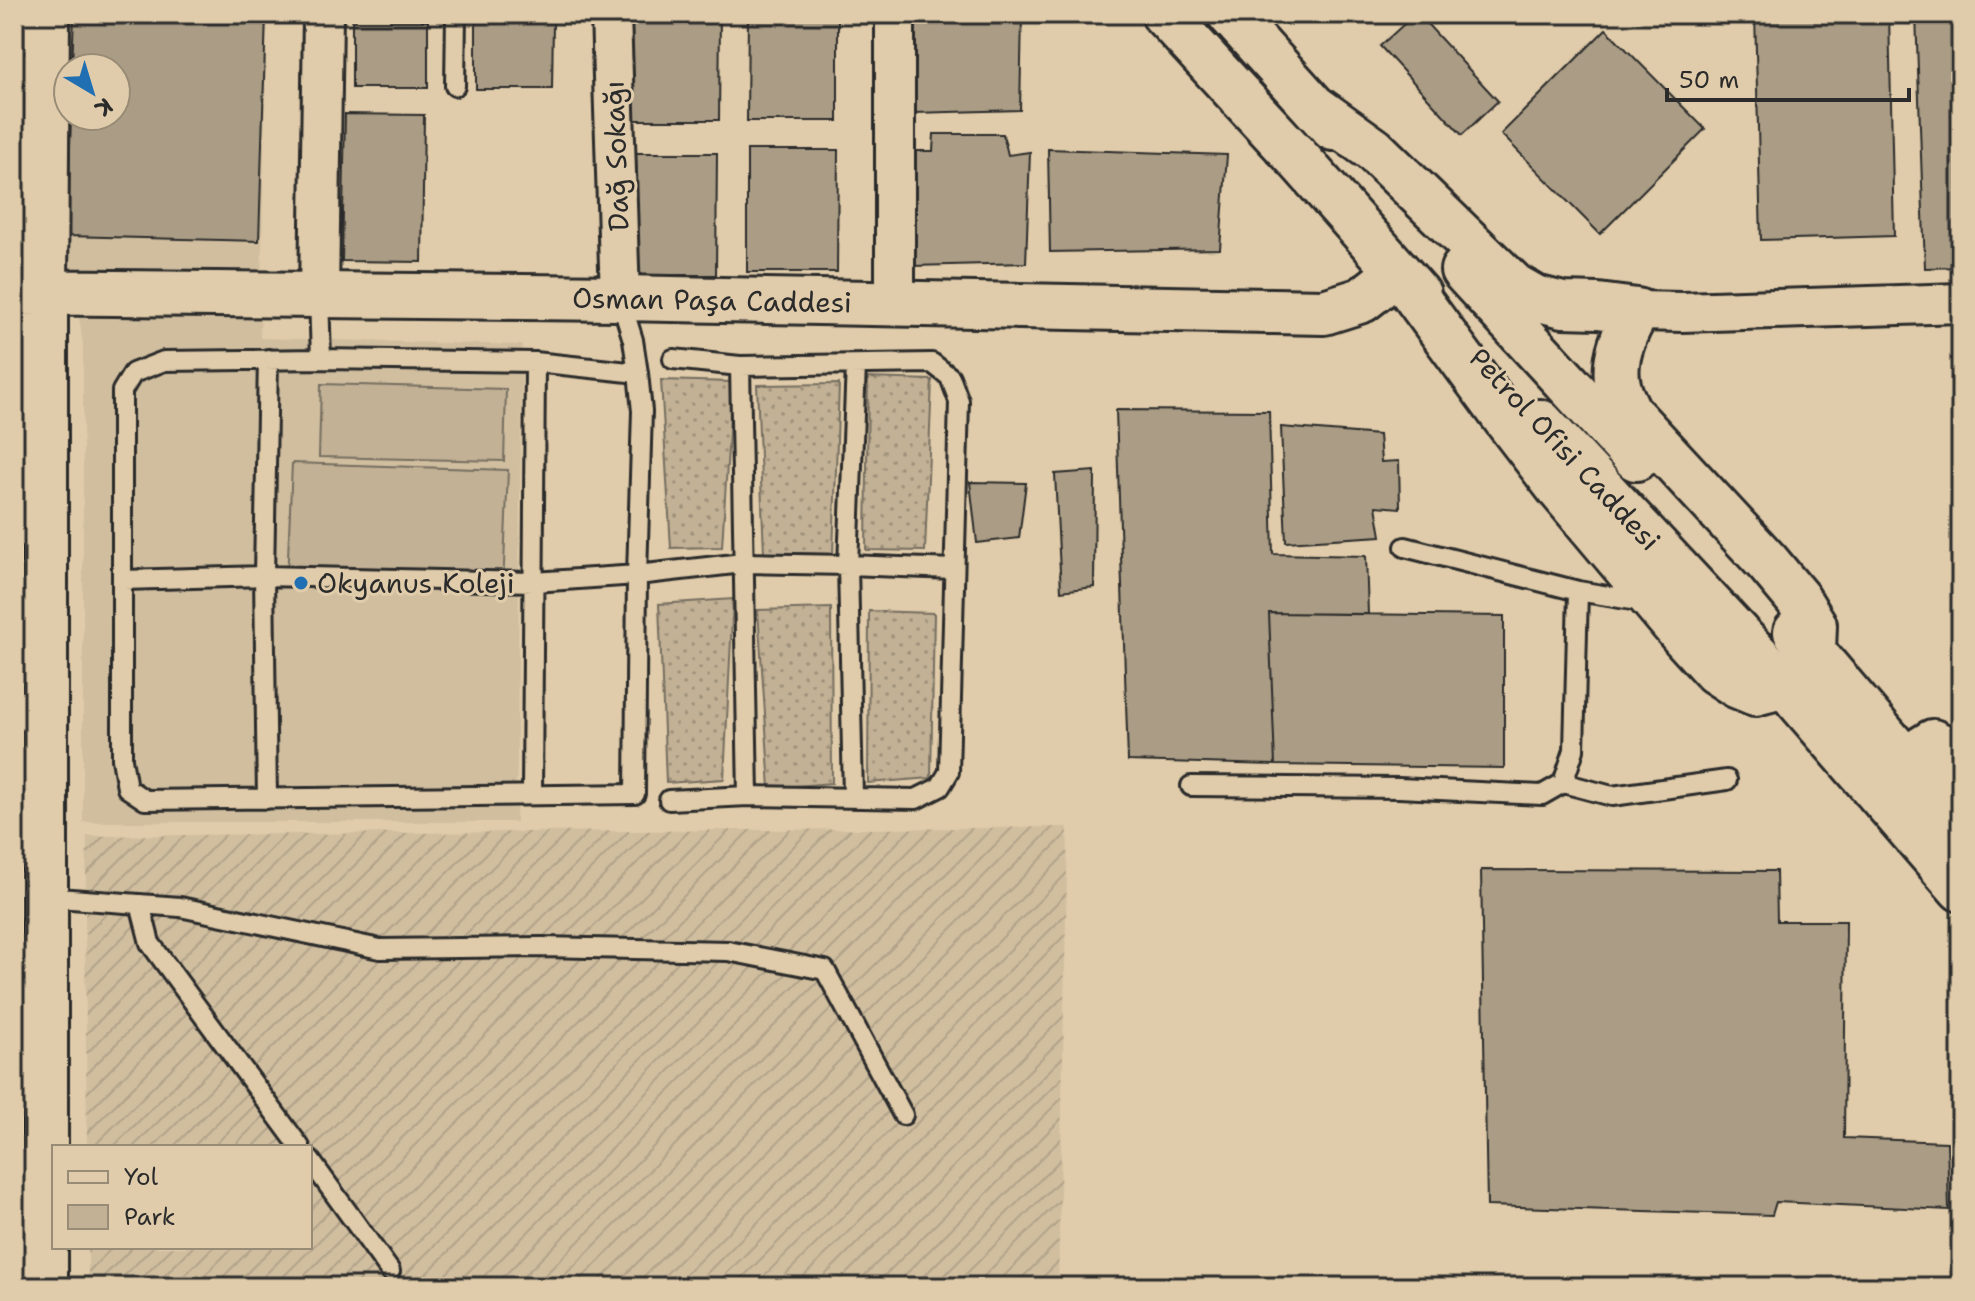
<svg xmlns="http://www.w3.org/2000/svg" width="1975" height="1301" font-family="'Shantell Sans',sans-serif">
	<defs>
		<pattern id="industrial-furrows" width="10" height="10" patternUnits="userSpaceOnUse" patternTransform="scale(2)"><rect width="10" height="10" fill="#d0be9f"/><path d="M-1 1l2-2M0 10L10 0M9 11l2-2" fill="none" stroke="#b3a389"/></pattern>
		<pattern id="grass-dots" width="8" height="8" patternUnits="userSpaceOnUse" patternTransform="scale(2)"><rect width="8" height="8" fill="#c2b195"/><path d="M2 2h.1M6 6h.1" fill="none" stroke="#9e907a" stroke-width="1.8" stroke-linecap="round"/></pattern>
	</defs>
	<rect width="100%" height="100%" fill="#e0ccaa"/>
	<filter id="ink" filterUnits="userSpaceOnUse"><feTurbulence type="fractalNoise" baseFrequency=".0125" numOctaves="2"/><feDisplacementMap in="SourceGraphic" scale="16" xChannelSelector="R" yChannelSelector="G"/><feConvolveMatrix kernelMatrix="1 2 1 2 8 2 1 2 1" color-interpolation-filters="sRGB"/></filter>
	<g filter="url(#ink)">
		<path fill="#d0be9f" d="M74,14H267L260,338L522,345L516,822H83V344L67,236L71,116H116V68H72Z"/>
		<path fill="url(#industrial-furrows)" d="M1068,827L1058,1287H88V1247H310V1147H87L85,926L87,836Z"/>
		<path fill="url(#grass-dots)" stroke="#766e60" stroke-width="2" d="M868,378L932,380L925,551L866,550Z
			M661,380L732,382L722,547L671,548Z
			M839,384L833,554L764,553L757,385Z
			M733,599L724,779L666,783L659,604Z
			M831,608L832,783L770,788L758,610Z
			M869,611L934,613L931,778L868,783Z"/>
		<path fill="#c2b195" stroke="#766e60" stroke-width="2" d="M321,384L506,389L504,461L319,457Z
			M292,463L508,470L503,588L287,581Z"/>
		<path fill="#ab9d85" stroke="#2b2b2b" stroke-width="2" d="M74,14H266L259,241L67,236L71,116H116V68H72Z
			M629,14H720L719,120H629Z
			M748,14H838V121H747Z
			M910,14H1022L1020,110L914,113Z
			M1415,14H1418L1498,101L1462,135L1380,46Z
			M1755,14H1889L1894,236L1761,240Z
			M1916,14H1961V267L1925,268Z
			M352,21H428V88H352Z
			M476,22H553L552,89H476Z
			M1606,29L1705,129L1600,234L1501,134Z
			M345,114L424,115L422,262L342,261Z
			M934,134H1003L1008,155L1030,152L1026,263L912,266L911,151H933Z
			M1048,149L1227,155L1220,249L1050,252Z
			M747,150H838L837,272H747Z
			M626,153H717L716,275H626Z
			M1116,410L1269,411L1273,554L1366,556L1368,614L1269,613L1275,765L1128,761Z
			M1281,427L1379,435L1381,462L1399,461L1400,508L1376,506L1381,536L1286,542Z
			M1095,471L1094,587L1061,591L1055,474Z
			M970,482L1026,483L1019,538L977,543Z
			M1269,613L1504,616V768L1275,765Z
			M1481,870L1776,871L1777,921H1846L1844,1138L1947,1142L1949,1210L1776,1202L1772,1215L1487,1206Z"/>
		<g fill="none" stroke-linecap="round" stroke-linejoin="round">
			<defs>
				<path id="service" d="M455,86L456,14
					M319,296L321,359
					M620,298L633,340L638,373
					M321,359L535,362L638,373L642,411L637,575L635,794L145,800L127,788L122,759V391L133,373L164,361Z
					M740,366L748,796
					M1405,547L1578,591L1632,600L1648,599
					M123,580L264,576L534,582L637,575L743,563L848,565L954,569
					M1563,783L1612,796L1727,780
					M1191,786L1399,788L1542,795L1563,783L1574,750L1578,591
					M532,795L535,362
					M853,797L848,565L856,365
					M267,799L264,576L268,359
					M669,800L748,796L916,799L940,787L949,772L959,401L950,377L932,363L740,366L673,359
					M44,897L180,907L380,949L542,947L728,951L825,970L903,1115
					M140,904L150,943L300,1147
					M310,1160L390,1271"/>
				<path id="minor" d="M611,14L620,298
					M895,14V302
					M14,74L46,73
					M319,296L323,14
					M1637,311L1682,312L1961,303
					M14,526H45
					M14,711L45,710
					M14,823H44
					M14,974L44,973
					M14,1173H45"/>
				<path id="secondary" d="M14,292L620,298L1324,312L1362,300L1398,272
					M45,1287V292L47,14"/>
				<path id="primary" d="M1164,14L1301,162L1418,294
					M1230,14L1333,128
					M1314,107L1374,150L1514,286L1535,298L1563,305L1598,306L1637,311C1624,333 1611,363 1619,389C1621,397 1626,405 1629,413L1768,563L1798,599L1814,625L1813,651L1806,663L1785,685L1755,693L1738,686L1715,671L1685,638L1558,487L1505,418L1398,272
					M1463,270L1636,458
					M1540,422L1785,685L1961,889
					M1796,632L1961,826
					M1879,776L1933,742L1956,754L1961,760"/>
			</defs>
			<use href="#service" stroke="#2b2b2b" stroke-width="24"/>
			<use href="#minor" stroke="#2b2b2b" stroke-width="44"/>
			<use href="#secondary" stroke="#2b2b2b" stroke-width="50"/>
			<use href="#primary" stroke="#2b2b2b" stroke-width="50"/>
			<use href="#service" stroke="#e0ccaa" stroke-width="18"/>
			<use href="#minor" stroke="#e0ccaa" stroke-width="38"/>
			<use href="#secondary" stroke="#e0ccaa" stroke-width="44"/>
			<use href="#primary" stroke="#e0ccaa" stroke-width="44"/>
		</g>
	</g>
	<circle fill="#1f6fb2" stroke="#e0ccaa" stroke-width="3" cx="301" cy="583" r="8"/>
	<g text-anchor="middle" stroke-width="6" stroke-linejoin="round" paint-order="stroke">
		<g font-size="28" fill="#2b2b2b" stroke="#e0ccaa">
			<text transform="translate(616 156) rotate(-92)" y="10">Dağ Sokağı</text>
			<text transform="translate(712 300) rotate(1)" y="10">Osman Paşa Caddesi</text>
			<text transform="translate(1565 449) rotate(47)" y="10">Petrol Ofisi Caddesi</text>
		</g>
		<g font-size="28" fill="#2b2b2b" stroke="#e0ccaa" text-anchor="start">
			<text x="317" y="593">Okyanus Koleji</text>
		</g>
	</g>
	<rect width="1975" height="1301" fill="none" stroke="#e0ccaa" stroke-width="48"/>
	<rect x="24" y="24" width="1927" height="1253" fill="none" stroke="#2b2b2b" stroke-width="3" filter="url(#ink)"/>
	<rect x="52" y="1145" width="260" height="104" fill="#e0ccaa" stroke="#988c77" stroke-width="2"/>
	<rect x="68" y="1171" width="40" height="12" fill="#e0ccaa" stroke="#988c77" stroke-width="2"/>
	<text x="124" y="1185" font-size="24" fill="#2b2b2b">Yol</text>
	<rect x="68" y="1205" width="40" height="24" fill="#c2b195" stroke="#988c77" stroke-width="2"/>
	<text x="124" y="1225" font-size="24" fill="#2b2b2b">Park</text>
	<g transform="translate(92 92) rotate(142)"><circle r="38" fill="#e0ccaa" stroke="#988c77" stroke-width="2"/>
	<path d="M0-6L14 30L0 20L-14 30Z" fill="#1f6fb2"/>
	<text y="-12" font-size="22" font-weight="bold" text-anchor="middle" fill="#2b2b2b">K</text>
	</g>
	<path d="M1667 88v12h242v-12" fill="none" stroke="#2b2b2b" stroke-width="4"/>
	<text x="1679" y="88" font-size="24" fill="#2b2b2b" stroke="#e0ccaa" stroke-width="6" paint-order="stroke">50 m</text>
</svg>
